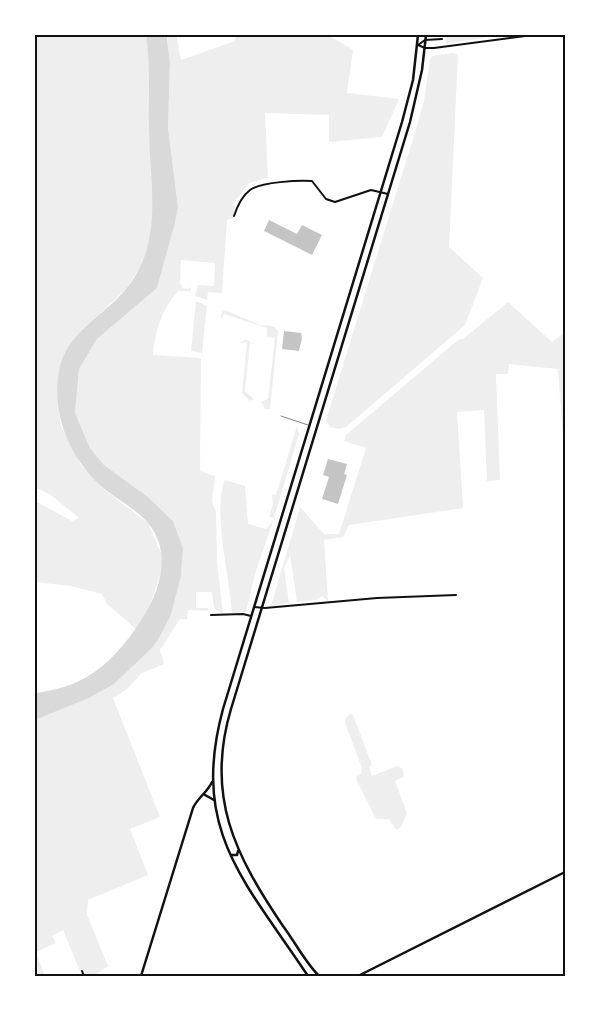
<svg xmlns="http://www.w3.org/2000/svg" width="600" height="1011" font-family="Manrope,sans-serif">
	<rect width="100%" height="100%" fill="#fff"/>
	<path fill="#eee" d="M35,35H146L150,64L149,131L153,184V230L141,266L126,289L83,329L59,411L61,426L81,465L106,491L148,523L161,553L163,567L146,616L136,629L107,604L102,594L71,586L35,582V501L72,521L79,518L51,495L35,487Z
		M167,35H176L181,60L235,41L236,35H328L353,50L347,93L399,99L382,137L329,142V115L265,113L268,178L249,183L232,205L235,206L233,218L227,220L222,293L208,292L207,300L195,296L198,285L214,286L215,263L181,260L180,284L182,285V288L189,289L190,286L191,291H178C162,310 155,329 153,355L201,358L200,471L215,476L212,502L216,512L217,562L223,614L214,608L212,592H196V608H208V611L188,610L187,619H180L160,650L164,664L142,673L126,690L113,698L160,817L130,829L148,875L88,900L87,915L108,966L94,976H82L63,930L52,936L56,943L36,952L45,976H35V720L89,698L114,684L150,650L158,640L171,615L181,576L183,548L173,521L149,498L104,465L90,448L75,413L79,369L97,339L157,288L175,223L178,208L168,128L170,63Z
		M445,35H500L446,44Z
		M454,53L458,55L449,247L483,278L465,325L346,427L338,429L330,427L326,420L416,129L424,101L430,59L432,56Z
		M196,301L207,306L202,353L191,351Z
		M508,302L552,342L562,334L565,335V465L558,369L509,364L508,374H496L500,480L487,481L484,410L457,412L463,508L349,525L343,537L324,540L328,601L322,596L316,600L297,602L290,555L284,568L289,603L271,606L300,507L324,534H339L366,448L344,441L346,435L458,340L463,339Z
		M225,310C236,314 248,321 261,325C268,326 273,324 278,331L270,409H265L261,402L268,399L275,338L267,337V328L224,314L221,320V313Z
		M245,339L257,345L250,343L245,391L254,399L250,401L242,393L247,342L240,343Z
		M297,426L299,434L274,518L269,517L273,504L272,494L276,495Z
		M225,480L245,486L248,524L266,529L273,521L255,574L246,612L232,613C230,579 212,508 225,480Z
		M350,714L353,715L372,765L369,767L372,776L397,766L403,769L404,777L395,781L407,813L401,827L396,830L389,819H376L358,783L356,777L361,774L362,768L345,723L346,718Z"/>
	<path fill="#d9d9d9" d="M146,35H167V39L170,63L168,128L178,208L175,223L157,288L97,339L79,369L75,413L90,448L104,465L149,498L173,521L183,548L181,576L171,615L158,640L150,650L114,684L89,698L35,720V693C77,688 102,672 128,639C153,607 178,560 148,523C137,510 120,501 107,491C71,462 51,416 59,371C66,332 104,316 126,289C164,243 150,185 149,131C148,99 151,67 146,35Z"/>
	<path fill="#c4c4c4" d="M269,220L297,234L302,225L322,235L312,255L264,231Z
		M284,331L301,333L302,338L299,351L282,349Z
		M328,459L347,464L344,474L347,475L338,504L322,499L329,477L323,475Z"/>
	<g fill="none" stroke-linecap="round" stroke-linejoin="round">
		<path stroke="#111" stroke-width="0.5" d="M281,416L308,425"/>
		<path stroke="#111" stroke-width="2" d="M418,45L425,48H434L533,35
			M418,45L425,40L442,39
			M234,216C237,207 242,196 250,190C261,182 299,180 312,181L326,199L335,202L371,190L388,194
			M254,607L265,608L377,598L456,595
			M211,615L243,614L251,616
			M82,971L84,976"/>
		<path stroke="#111" stroke-width="2.5" d="M205,795L214,800
			M141,976L193,808C198,797 207,793 212,782
			M358,976L565,872"/>
		<path stroke="#111" stroke-width="2.5" d="M231,855H237L238,851
			M308,976C245,881 190,831 223,709L402,122L413,80L418,35
			M319,976C305,962 295,942 283,926C235,855 205,796 231,709L410,122L422,70L426,35"/>
	</g>
	<rect width="600" height="1011" fill="none" stroke="#ffffff" stroke-width="72"/>
	<rect x="36" y="36" width="528" height="939" fill="none" stroke="#111" stroke-width="2"/>
</svg>
